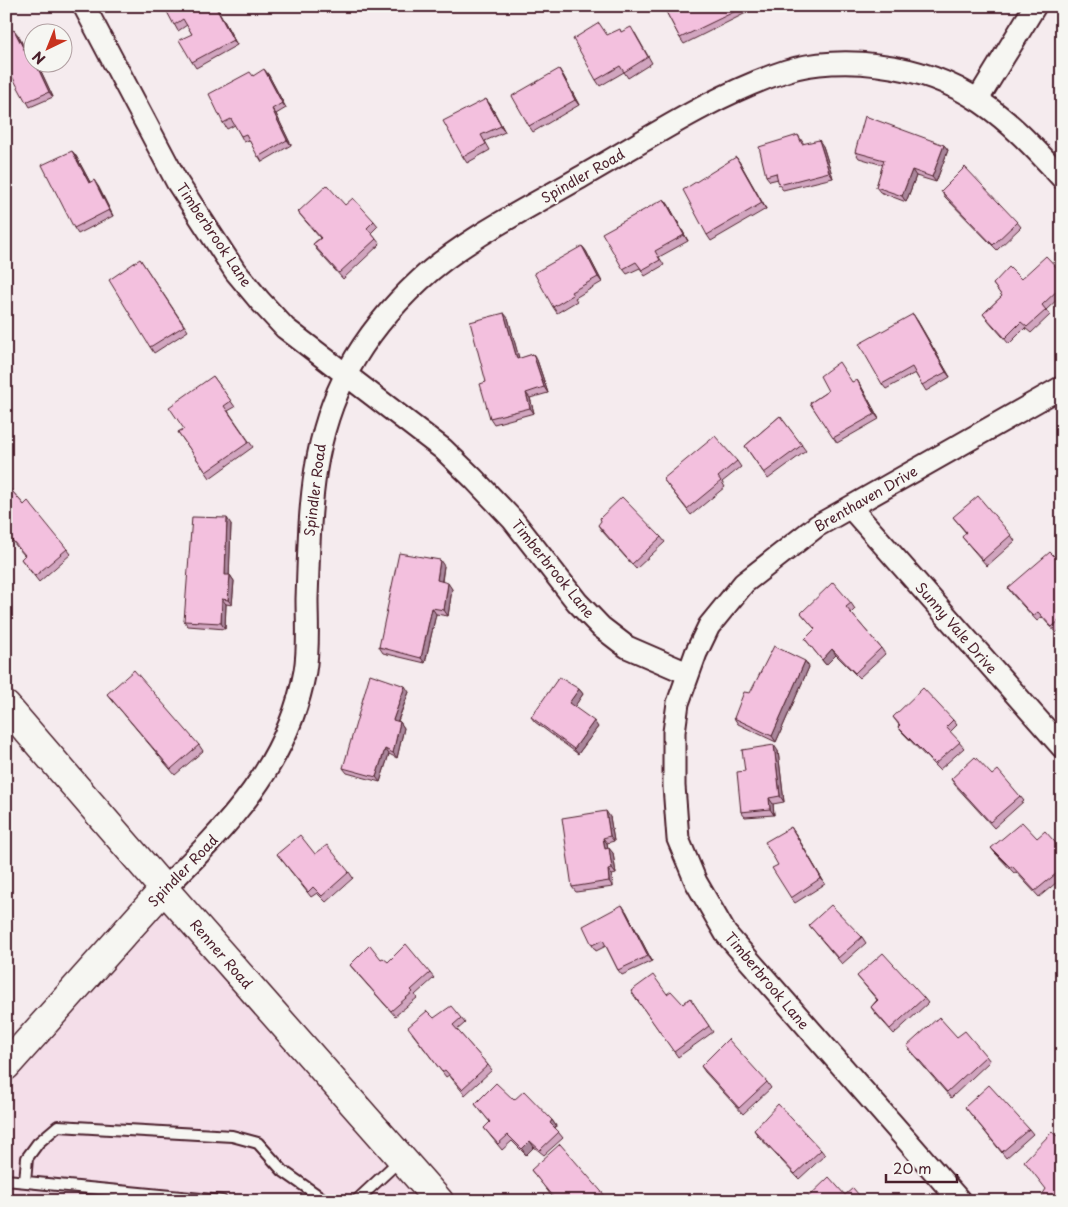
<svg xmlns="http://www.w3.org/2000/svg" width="1068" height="1207" font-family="'Playpen Sans',sans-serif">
	<rect width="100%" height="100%" fill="#f5ebee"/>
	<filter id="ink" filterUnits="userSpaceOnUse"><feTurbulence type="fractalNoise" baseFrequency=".02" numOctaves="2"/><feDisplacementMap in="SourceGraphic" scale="10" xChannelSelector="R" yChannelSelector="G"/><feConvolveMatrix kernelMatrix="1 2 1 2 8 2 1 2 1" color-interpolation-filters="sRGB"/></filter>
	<g filter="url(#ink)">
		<path fill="#f4dee9" d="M164,889L435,1201H6V1066Z"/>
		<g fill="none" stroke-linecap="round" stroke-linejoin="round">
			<defs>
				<path id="lane" d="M6,1180L222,1201
					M25,1182L27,1158L38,1143L58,1126L232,1136L258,1143L283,1171L326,1201
					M356,1201L401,1159"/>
				<path id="street" d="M84,6L177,182L235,271L260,301L285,328L443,449L473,478L513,520L577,602L601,627L627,647L687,673
					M978,99L1035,6
					M851,508L1062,747
					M164,889C229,824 288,765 305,671C309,648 307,622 307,599C310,518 309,442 349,369C367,336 392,306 420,280C464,239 530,207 583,176C648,139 713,95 786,71C813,62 850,61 878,65C963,75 1007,117 1062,178
					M960,1201L726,934L696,882L678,839L674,786V732L678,703L696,653L709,626L744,583L817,526L1062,387"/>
				<path id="secondary" d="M6,706L164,889L439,1201
					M6,1066L164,889"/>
			</defs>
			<use href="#lane" stroke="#4a1f2b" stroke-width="14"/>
			<use href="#street" stroke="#4a1f2b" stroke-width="25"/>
			<use href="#secondary" stroke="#4a1f2b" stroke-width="31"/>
			<use href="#lane" stroke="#f6f6f2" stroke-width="10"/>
			<use href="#street" stroke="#f6f6f2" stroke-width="21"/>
			<use href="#secondary" stroke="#f6f6f2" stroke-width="28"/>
		</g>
		<path fill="#d1a5bf" stroke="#4a1f2b" d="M164,6H216L237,45L196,68L192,62V34L187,25L178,31Z
			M663,6H742L746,13L684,44L680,38Z
			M924,6H935L927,11Z
			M621,32L635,33L652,63L628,78L624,72L600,86L596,80L608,35Z
			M6,34L18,35L32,63L36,62L39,67L53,97L30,107L11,73L6,75Z
			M268,74L286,108L276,114L291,145L262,162L249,140L244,142L235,125L227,129L223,123L253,76Z
			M563,75L579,105L533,132L529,126Z
			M490,104L505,132L485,141L490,150L467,163L463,157Z
			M798,135L804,144L823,146L833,178L783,190L779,185L778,179L770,181L766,176Z
			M944,145L948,150L936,182L916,176L906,202L880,192L876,187L883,165L859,158L855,152Z
			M72,151L76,156L90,182L98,186L113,216L78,234L74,228Z
			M736,157L740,163L766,209L711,241L707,235Z
			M941,191L1017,222L1021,227L997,250L945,197Z
			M664,199L668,204L688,241L659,257L664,265L645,276L640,268L627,274L623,269Z
			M298,212L374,221L378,226L371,233L380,244L343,279L317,250L313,244L320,238L302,217Z
			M582,246L586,251L602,282L575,298L577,301L557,313L553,307Z
			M140,259L188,331L154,353L150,347Z
			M1062,273V295L1046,310L1050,315L1031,333L1025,328L1009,344L987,319L983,314L1002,296L993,284Z
			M508,318L519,359L533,354L537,360L548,393L530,398L534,413L494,424L490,418L486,382Z
			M917,320L950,377L926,391L915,373L886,389L882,384Z
			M213,376L235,407L228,411L253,447L210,478L178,432L184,429Z
			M852,382L861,386L879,419L837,443L810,403L828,391Z
			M780,416L806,451L768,479L745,446Z
			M737,461L741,467L722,482L725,487L691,515L663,479Z
			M6,484L24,505L67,549L71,554L39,582L21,559L25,556L6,534Z
			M953,517L1011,535L1015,541L987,566L962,537L966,533Z
			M231,524L229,575H230L234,581L232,605L226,604L225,629L188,626L184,621Z
			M598,525L661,537L665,542L636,569L602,531Z
			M1062,564V628L1056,633L1042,617L1037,621L1012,594L1008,588Z
			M444,566L442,582L452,589L448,616L436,614L425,663L383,653L379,647Z
			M851,603L855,609L851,613L881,648L885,654L859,678L836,655L826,665L805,639L815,629L801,613Z
			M805,661L809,667L776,742L738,724L734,718Z
			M579,689L583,694L574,707L598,727L578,754L535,722L531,717Z
			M409,692L398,721L400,722L404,728L397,758L389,754L380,782L347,773L343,768Z
			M107,694L199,745L203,751L175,775Z
			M893,717L953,720L957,725L950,732L964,748L939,770L902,732L898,727L899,725Z
			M778,751L784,802L773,804L774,815L745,817L741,812L745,771Z
			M992,775L1020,796L1024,801L994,828L955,785L951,779Z
			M610,817L614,841L607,843L608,848L613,853L616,874L612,875L613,887L576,892L572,887Z
			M795,833L825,884L795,903L791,898L778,865Z
			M1037,838L1062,850V878L1039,897L1016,872L1014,873L995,853L991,848Z
			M277,854H315L349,872L353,878L326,902L317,893L311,897Z
			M626,911L652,961L622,975L618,970L606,946L596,951L592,945Z
			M809,925L862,937L866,943L842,964Z
			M381,959L388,962L430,973L434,978L415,995L417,998L395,1016L354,970L350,965Z
			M857,976L924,998L928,1003L894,1034L875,1013L871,1007L877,1000Z
			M631,991L667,994L683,1004L690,998L713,1032L678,1057Z
			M434,1018H461L465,1023L457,1030L488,1065L492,1070L465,1095L449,1075L446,1077L412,1033Z
			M957,1037L986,1056L990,1061L951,1098L911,1052L907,1046Z
			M701,1066L767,1082L771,1088L743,1114L705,1072Z
			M514,1100L552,1120L556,1126L555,1128L563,1138L544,1155L534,1147L526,1155L512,1141L502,1150L484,1128L490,1122L475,1104Z
			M965,1107L1029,1129L1033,1134L1006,1158Z
			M754,1130L821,1150L825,1155L799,1179L758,1136Z
			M531,1170L607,1198L609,1201H556Z"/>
		<path fill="#aa869b" stroke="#4a1f2b" d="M215,6H216L237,45L233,40Z
			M14,30L18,35L35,69L31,63Z
			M35,62L39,67L53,97L49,92Z
			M264,69L268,74L286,108L282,103Z
			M559,69L563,75L579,105L575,100Z
			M486,99L490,104L505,132L501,126Z
			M272,109L276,114L291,145L287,140Z
			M819,140L823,146L833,178L829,172Z
			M944,145L948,150L936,182L932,177Z
			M72,151L76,156L93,188L89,183Z
			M736,157L740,163L766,209L762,203Z
			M912,170L916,176L906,202L902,196Z
			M94,180L98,186L113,216L109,210Z
			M664,199L668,204L688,241L684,235Z
			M582,246L586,251L602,282L598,277Z
			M504,313L508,318L521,365L517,359Z
			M913,314L917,320L950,377L946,372Z
			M533,354L537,360L548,393L544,387Z
			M857,380L861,386L879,419L875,414Z
			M526,393L530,398L534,413L530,408Z
			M227,518L231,524L229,581L225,575Z
			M440,560L444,566L441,586L437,580Z
			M230,575L234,581L232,605L228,600Z
			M448,583L452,589L448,616L444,610Z
			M222,599L226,604L225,629L221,623Z
			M432,608L436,614L425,663L421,658Z
			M832,649L836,655L826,665L822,660Z
			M805,661L809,667L776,742L772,736Z
			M405,686L409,692L396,725L393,720Z
			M579,689L583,694L573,709L569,703Z
			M594,721L598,727L578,754L574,749Z
			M400,722L404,728L397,758L393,753Z
			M774,745L778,751L784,802L780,796Z
			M385,749L389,754L380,782L376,777Z
			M769,798L773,804L774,815L770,809Z
			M606,811L610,817L614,841L610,836Z
			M791,827L795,833L825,884L821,878Z
			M603,838L607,843L609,854L605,849Z
			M609,848L613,853L616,874L612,869Z
			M608,870L612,875L613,887L609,881Z
			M622,905L626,911L652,961L648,956Z
			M552,1120L556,1126L554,1129L550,1123Z
			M530,1141L534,1147L526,1155L522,1149Z"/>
		<path fill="#f3c0de" stroke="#4a1f2b" d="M164,6H215L233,40L192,62L179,40L192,34L183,19L174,25Z
			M663,6H741L742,8L680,38Z
			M599,23L607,35L620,29L621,32L631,27L648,57L624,72L620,66L596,80L573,39Z
			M14,30L31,63L32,62H35L49,92L26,102L7,67L6,68V34Z
			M264,69L282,103L272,109L287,140L258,157L246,134L241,136L231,119L223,123L209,94L250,72L253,76Z
			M559,69L575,100L529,126L512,96Z
			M486,99L501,126L481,135L486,144L463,157L443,121Z
			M865,116L944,145L932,177L912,170L902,196L876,187L884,160L855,152Z
			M798,135L802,144L819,140L829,172L779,185L776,173L766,176L759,147Z
			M72,151L89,183L94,180L109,210L74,228L42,165Z
			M736,157L762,203L707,235L683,190Z
			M965,167L1017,222L993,245L941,191Z
			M327,185L345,205L353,198L374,221L367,228L376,239L339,273L313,244L321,238L298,212Z
			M664,199L684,235L655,251L660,260L642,270L636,262L623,269L602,233Z
			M582,246L598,277L571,292L573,295L553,307L534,273Z
			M1046,256L1062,273V286L1042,305L1046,310L1027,327L1021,322L1005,338L983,314L1002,296L993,284L1009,267L1021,279Z
			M140,259L184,326L150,347L109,280Z
			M504,313L517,359L533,354L544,387L526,393L530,408L490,418L480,384L486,382L470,322Z
			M913,314L946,372L922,385L912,367L882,384L859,344Z
			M839,362L852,382L857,380L875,414L833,438L810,403L828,391L820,376Z
			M213,376L231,401L224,406L249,442L206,472L178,432L184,429L169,407Z
			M780,416L802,445L764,473L745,446Z
			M715,436L737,461L718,477L721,481L687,509L663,479Z
			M6,484L24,505L28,501L67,549L35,576L21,559L25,555L6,533Z
			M978,496L1011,535L983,560L962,537L966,532L953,517Z
			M622,497L661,537L632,564L598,525L601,521L600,518Z
			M192,517L227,518L225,575H230L228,600L222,599L221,623L184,621Z
			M1050,552L1062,564V618L1052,627L1038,612L1033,616L1008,588Z
			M399,553L440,560L437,580L448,583L444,610L432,608L421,658L379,647Z
			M833,582L851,603L846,607L881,648L855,673L832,649L822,660L805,639L815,629L801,613Z
			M774,646L805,661L772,736L734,718L744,692L750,693Z
			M134,670L199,745L171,769L107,694Z
			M370,674L405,686L393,720L400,722L393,753L385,749L376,777L343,768Z
			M559,677L579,689L569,703L594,721L574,749L531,717Z
			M923,688L953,720L946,727L960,742L935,764L898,727L900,725L893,717Z
			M774,745L780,796L769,798L770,809L741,812L737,772L745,771L742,750Z
			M975,757L992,775L998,770L1020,796L990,822L951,779Z
			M606,811L610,836L603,838L605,849L609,848L612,869L608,870L609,881L572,887L562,818Z
			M1022,822L1037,838L1045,831L1062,850V869L1035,891L1012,866L1010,867L991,848Z
			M791,827L821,878L791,898L772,868L778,865L765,842Z
			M300,835L315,854L327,845L349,872L322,896L313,887L308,892L277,854Z
			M622,905L648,956L618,970L603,940L592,945L583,926Z
			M831,905L862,937L838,958L809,925Z
			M406,944L430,973L411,990L413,992L391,1011L350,965L370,945L381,959L383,958L388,962Z
			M883,953L924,998L890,1029L871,1007L878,1000L857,976Z
			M653,975L667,994L671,991L683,1004L690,998L709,1026L674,1052L631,991Z
			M451,1006L461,1018L453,1025L488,1065L462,1089L445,1070L442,1072L408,1027L427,1011L434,1018Z
			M939,1017L957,1037L965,1031L986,1056L947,1092L907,1046Z
			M728,1039L767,1082L739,1108L701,1066Z
			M496,1083L514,1100L524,1091L552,1120L550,1123L559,1132L540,1150L530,1141L522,1149L508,1135L498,1144L484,1128L490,1122L475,1104Z
			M989,1085L1029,1129L1002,1152L965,1107Z
			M778,1104L821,1150L795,1174L754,1130Z
			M1052,1132L1061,1139L1062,1138V1201H1047L1042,1195L1046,1189L1024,1161Z
			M560,1144L607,1198L603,1201H556L531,1170Z
			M829,1177L845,1195L853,1188L864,1201H804Z"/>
	</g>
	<g text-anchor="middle" stroke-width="4.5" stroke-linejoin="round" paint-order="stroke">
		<g font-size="14" fill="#4a1f2b" stroke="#f6f6f2">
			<text transform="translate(583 176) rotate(-30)" y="5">Spindler Road</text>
			<text transform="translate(214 235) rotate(56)" y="5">Timberbrook Lane</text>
			<text transform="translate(315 490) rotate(-83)" y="5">Spindler Road</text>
			<text transform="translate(866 499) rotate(-30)" y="5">Brenthaven Drive</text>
			<text transform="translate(553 569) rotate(51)" y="5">Timberbrook Lane</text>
			<text transform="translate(956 628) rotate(49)" y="5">Sunny Vale Drive</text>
			<text transform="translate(183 871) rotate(-46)" y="5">Spindler Road</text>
			<text transform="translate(221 954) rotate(49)" y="5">Renner Road</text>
			<text transform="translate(767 981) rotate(50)" y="5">Timberbrook Lane</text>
		</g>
	</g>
	<rect width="1068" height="1207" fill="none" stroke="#f6f6f2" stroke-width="25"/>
	<rect x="12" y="12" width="1043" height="1182" fill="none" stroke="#4a1f2b" stroke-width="2" filter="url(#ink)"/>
	<g transform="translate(48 48) rotate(223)"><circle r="24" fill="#f6f6f2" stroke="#b1a0a2"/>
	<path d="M0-4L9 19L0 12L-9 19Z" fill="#c8321e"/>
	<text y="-8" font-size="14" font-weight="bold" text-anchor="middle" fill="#4a1f2b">N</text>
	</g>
	<path d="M886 1174v8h71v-8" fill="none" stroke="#4a1f2b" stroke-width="2.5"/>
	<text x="893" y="1174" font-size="15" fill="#4a1f2b" stroke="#f6f6f2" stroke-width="4" paint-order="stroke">20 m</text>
</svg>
